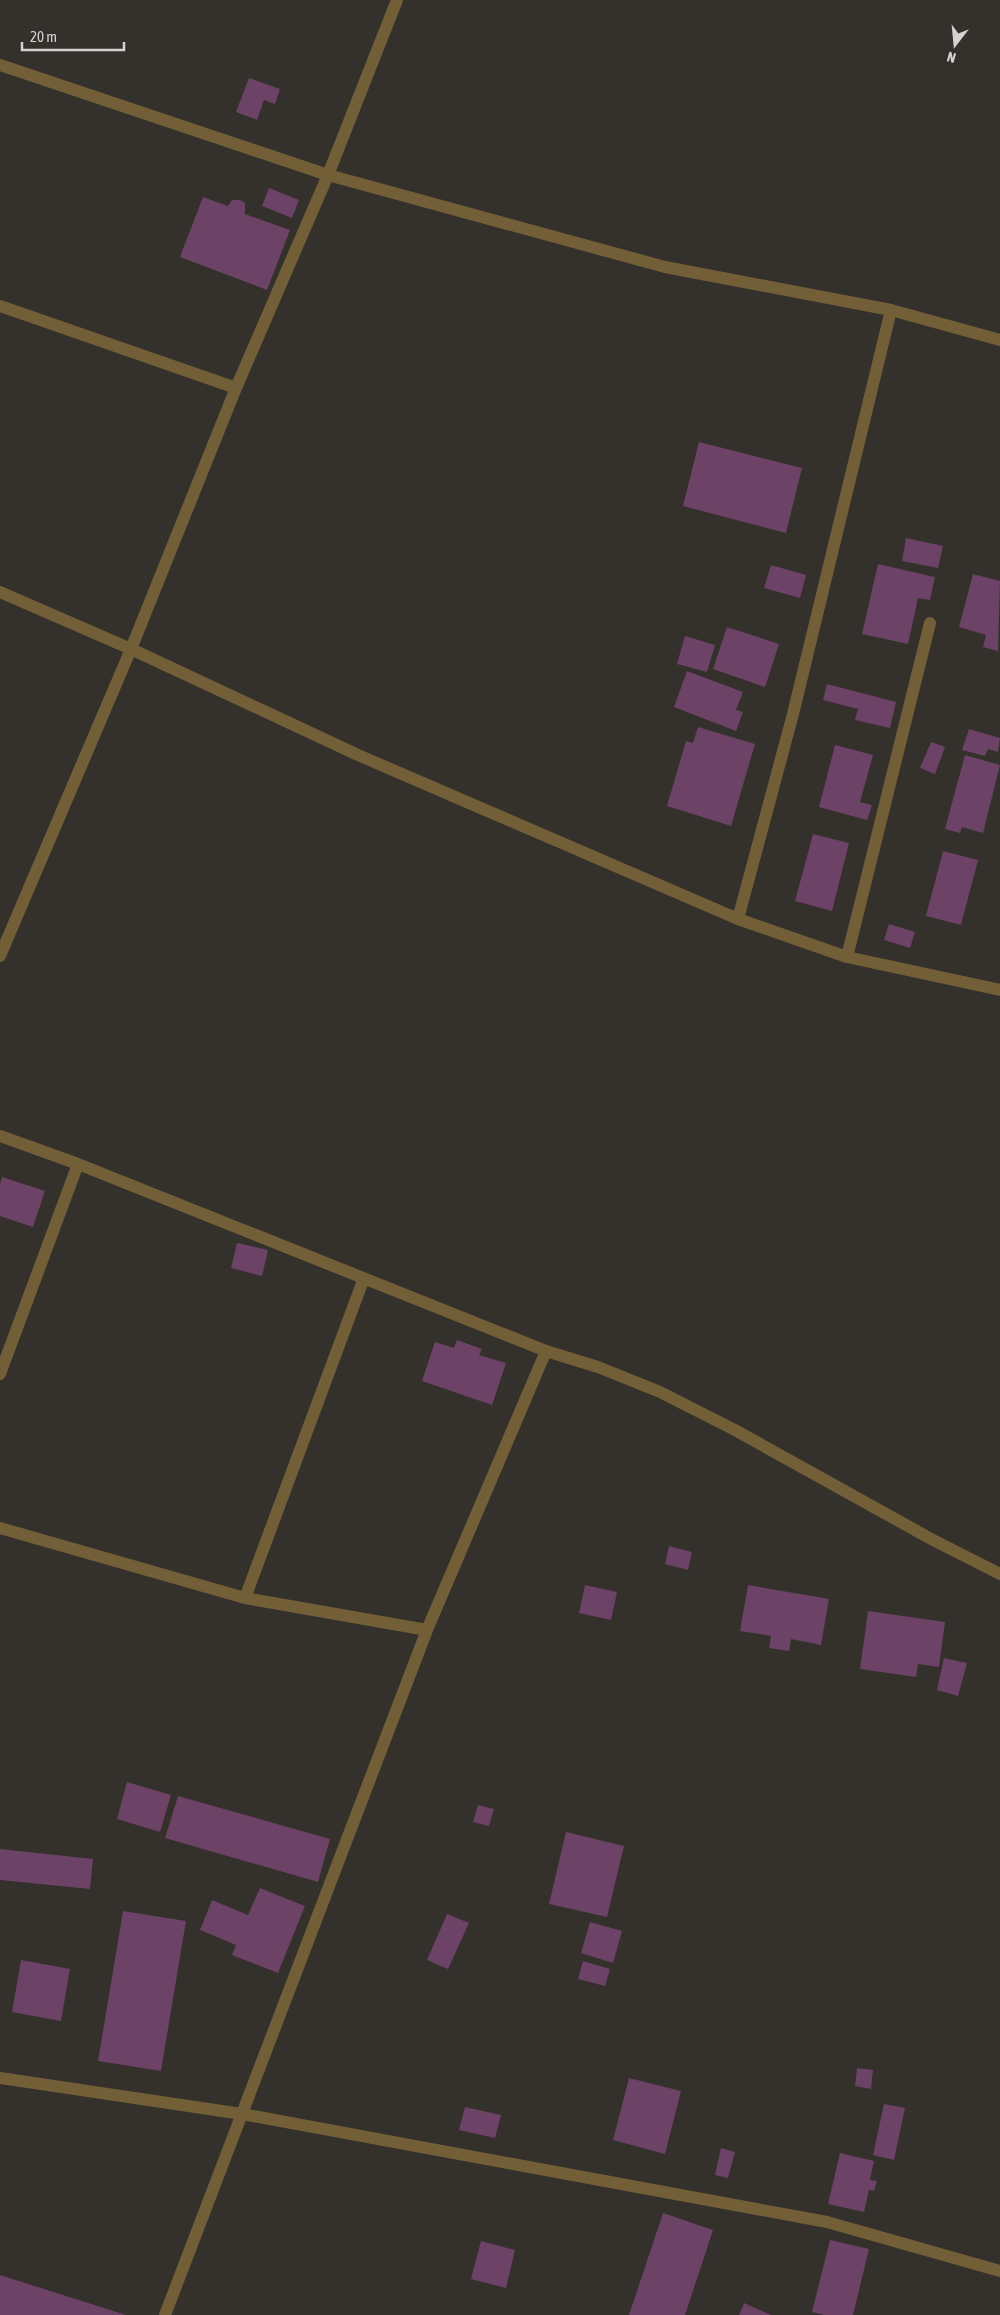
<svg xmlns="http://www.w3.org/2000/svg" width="1000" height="2315" font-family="'Asap Condensed',sans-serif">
	<rect width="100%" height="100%" fill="#34302b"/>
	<path fill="#6c4266" d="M249,78L280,89L275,104L264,100L257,120L236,112Z
		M269,188L299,200L292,218L262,206Z
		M203,197L228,206L232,200H240L245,203V214L290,230L267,290L180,257Z
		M699,442L802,468L786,533L683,506Z
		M906,538L943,546L938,568L902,561Z
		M878,564L935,577L930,600L918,598L908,644L862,634Z
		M771,565L806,575L800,598L764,588Z
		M973,574L1000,581L998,651L983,647L986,635L959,627Z
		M727,627L779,644L765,687L713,669Z
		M685,636L715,645L707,672L677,664Z
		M687,671L743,692L736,710L743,712L736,731L674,707Z
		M827,684L896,702L890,728L855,720L858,709L823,700Z
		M698,727L755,744L731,826L667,806L686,741L693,743Z
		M969,729L1000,738L998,752L988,749L985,756L962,750Z
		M931,742L945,747L935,774L920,768Z
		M835,745L873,755L860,802L872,805L867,820L819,807Z
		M965,755L1000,765L983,833L962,827L960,833L945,829Z
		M813,834L849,843L832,911L795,901Z
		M943,851L978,860L961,925L926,916Z
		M889,924L915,932L910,948L884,940Z
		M2,1177L45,1191L33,1227L0,1216V1184Z
		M237,1243L268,1250L262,1276L231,1268Z
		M457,1340L482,1349L479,1355L506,1363L492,1405L422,1381L435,1342L454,1348Z
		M669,1546L692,1552L688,1570L665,1564Z
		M585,1585L617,1592L611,1620L579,1613Z
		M748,1585L829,1599L821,1645L791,1639L789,1651L769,1648L771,1636L740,1631Z
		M868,1611L945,1622L939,1667L918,1664L916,1677L860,1669Z
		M944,1658L967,1663L958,1696L937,1690Z
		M127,1782L171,1795L160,1832L117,1819Z
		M178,1796L330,1839L318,1882L165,1838Z
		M478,1805L494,1809L489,1826L473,1822Z
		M566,1832L624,1846L607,1917L549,1904Z
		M0,1849L93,1859L90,1889L0,1880Z
		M260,1888L305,1906L278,1973L232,1955L236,1945L200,1930L212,1900L248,1915Z
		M123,1911L186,1921L161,2071L98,2061Z
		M447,1914L469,1923L448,1969L427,1960Z
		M590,1922L622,1931L613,1963L581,1953Z
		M21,1960L70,1969L61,2021L12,2012Z
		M583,1961L610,1969L605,1986L578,1979Z
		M857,2068L873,2070L871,2089L855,2086Z
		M629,2078L681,2091L665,2154L613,2140Z
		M884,2104L905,2108L894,2160L873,2155Z
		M465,2107L501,2115L495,2138L459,2130Z
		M721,2148L735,2152L728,2178L715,2175Z
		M840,2153L874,2161L870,2180L877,2181L874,2191L869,2190L864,2212L828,2204Z
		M663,2213L713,2230L685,2315H629Z
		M830,2240L869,2249L853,2315H825L812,2312Z
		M481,2241L515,2250L506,2288L471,2279Z
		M0,2275L126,2315H0Z
		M744,2303L771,2315H739Z"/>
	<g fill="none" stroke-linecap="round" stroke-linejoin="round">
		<path stroke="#735f37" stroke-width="12" d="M0,65L328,175L665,267L891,310L1000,340
			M0,306L236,388
			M0,592L131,649L358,755L738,919L847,957L1000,990
			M738,919L793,714L891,310
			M0,956L131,649L236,388L328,175L397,0
			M847,957L930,623
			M0,1136L78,1164L546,1351L598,1367L660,1392L733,1429L933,1540L1000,1574
			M0,1374L78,1164
			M0,1528L245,1598L427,1630
			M245,1598L364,1278
			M0,2078L242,2114L827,2222L1000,2271
			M165,2315L427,1630L546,1351"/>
	</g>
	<g transform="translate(955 45) rotate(196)" stroke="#34302b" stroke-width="4" paint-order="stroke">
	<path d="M0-4L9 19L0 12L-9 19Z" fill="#d5d3d0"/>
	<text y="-8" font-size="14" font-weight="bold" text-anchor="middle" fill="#d5d3d0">N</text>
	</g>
	<path d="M22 42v8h102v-8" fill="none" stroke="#d5d3d0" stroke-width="2.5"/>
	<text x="30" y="42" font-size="15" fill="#d5d3d0" stroke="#34302b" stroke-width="4" paint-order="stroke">20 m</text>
</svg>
